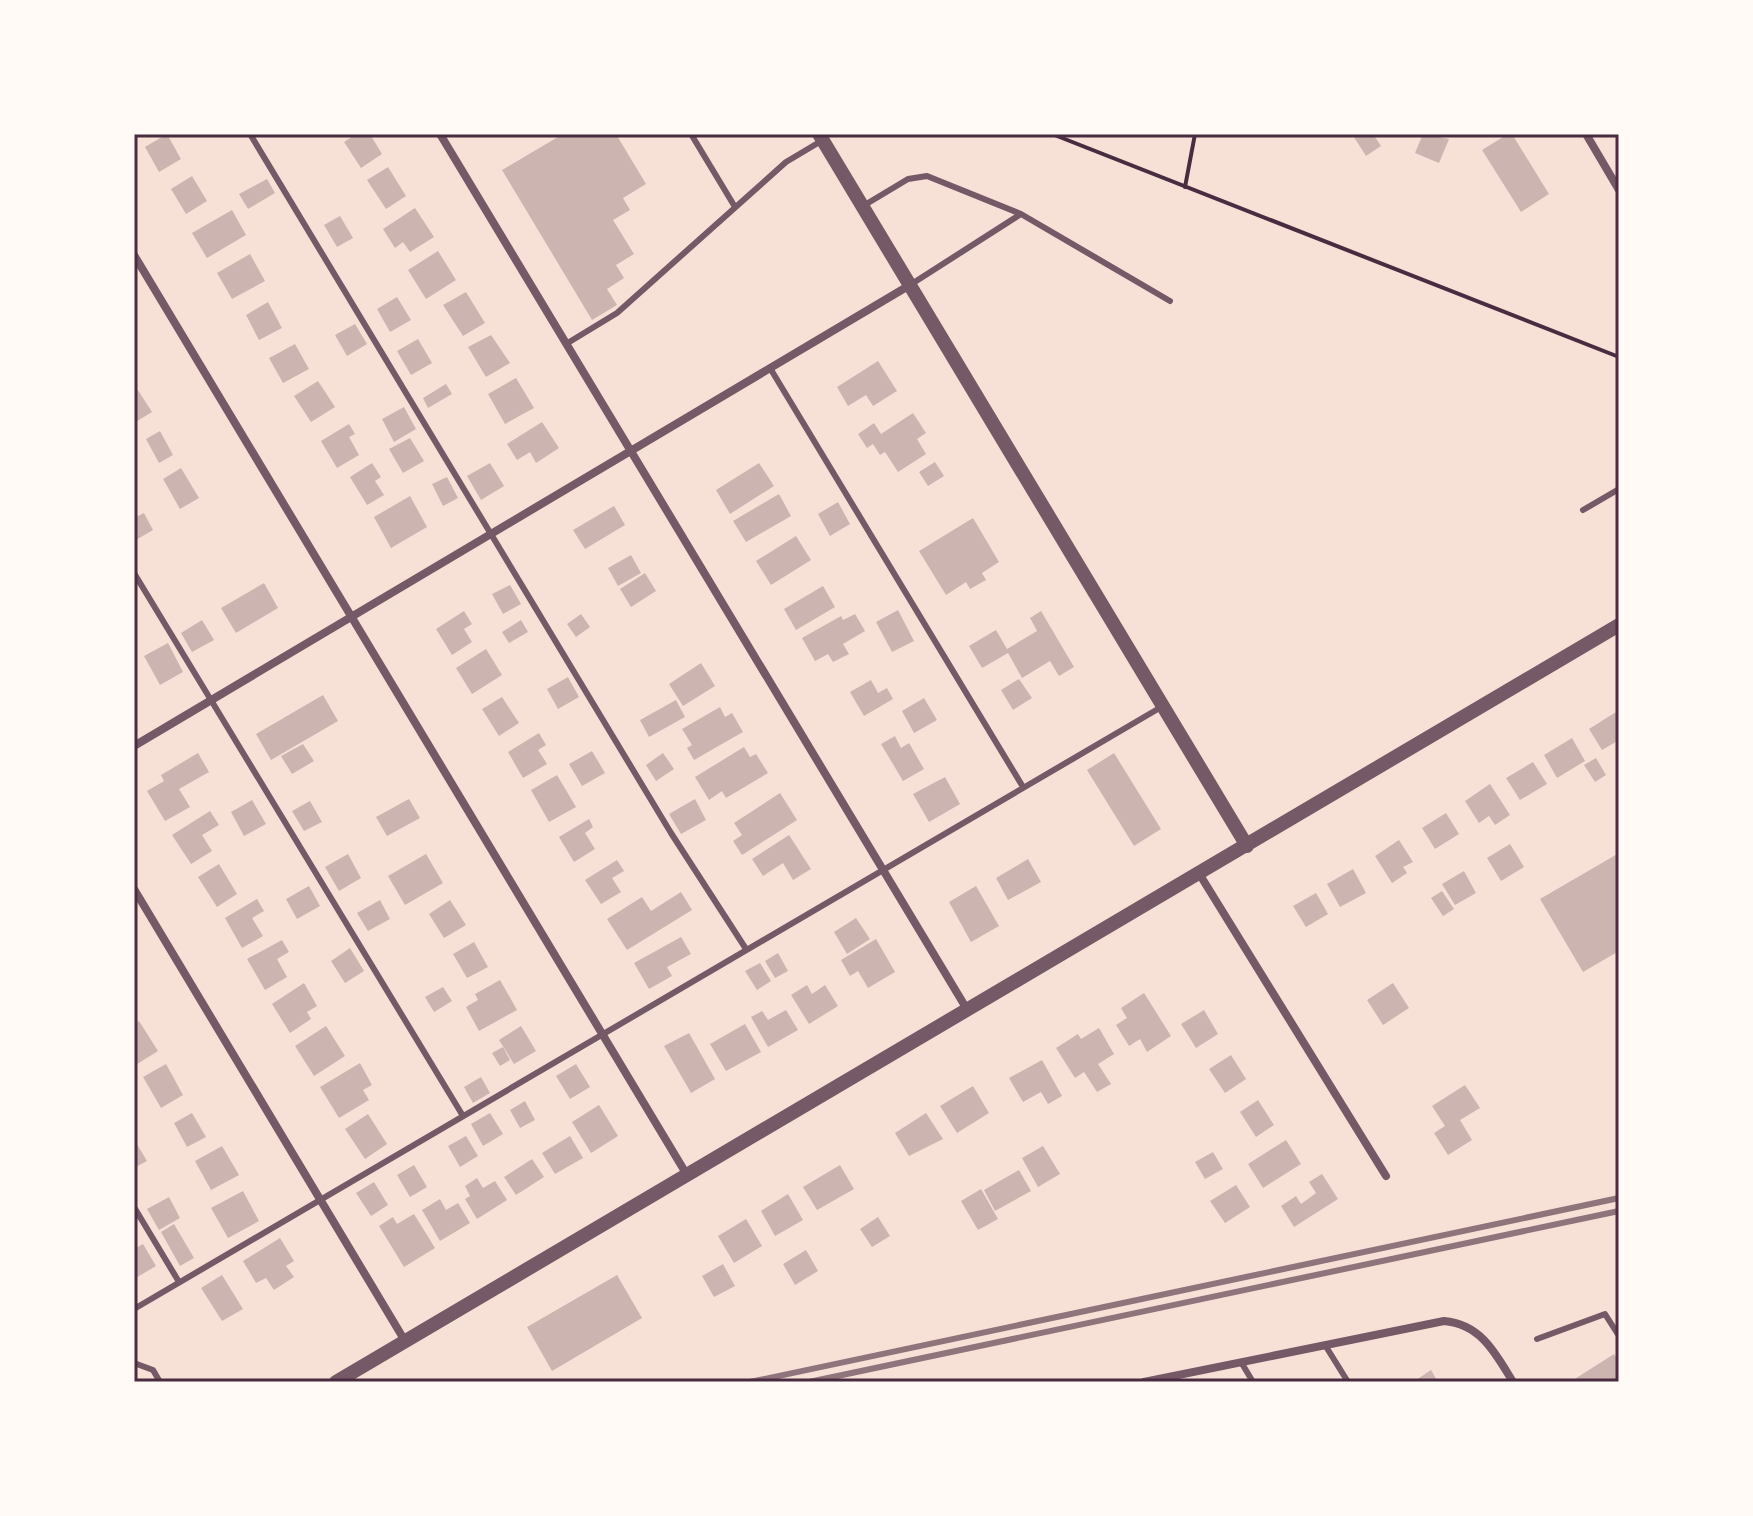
<svg xmlns="http://www.w3.org/2000/svg" width="1753" height="1516" font-family="Signika,sans-serif">
	<rect width="100%" height="100%" fill="#f7e1d7"/>
	<path fill="#ccb4b1" d="M167,134L181,159L159,172L145,147Z
		M356,134H370L382,154L361,168L344,142Z
		M563,134H616L646,184L623,198L630,210L613,220L634,254L616,265L624,278L607,289L617,305L592,320L502,170Z
		M1352,134H1373L1381,146L1366,156Z
		M1423,134L1449,139L1439,163L1415,153Z
		M1508,134H1512L1549,194L1521,212L1482,150Z
		M388,167L406,196L386,209L367,180Z
		M192,176L207,201L186,214L171,189Z
		M267,179L275,193L248,209L239,194Z
		M415,208L434,237L410,252L403,242L395,248L383,229Z
		M232,210L246,235L207,258L192,233Z
		M340,216L353,238L337,247L324,225Z
		M438,251L456,280L426,299L408,270Z
		M250,254L265,281L232,299L217,273Z
		M466,292L485,323L463,336L443,305Z
		M397,297L411,320L390,332L377,309Z
		M268,302L282,328L259,340L246,315Z
		M355,324L367,344L347,356L335,335Z
		M491,335L510,363L486,377L468,347Z
		M418,339L432,363L411,375L397,351Z
		M295,344L309,369L283,383L269,358Z
		M878,361L897,391L873,406L866,395L848,406L837,387Z
		M516,378L534,408L505,424L488,394Z
		M318,381L335,407L311,422L294,396Z
		M134,384L152,412L134,423Z
		M446,384L452,394L428,408L423,398Z
		M404,407L416,429L394,442L382,419Z
		M913,413L926,433L917,439L926,454L898,472L885,452L880,455L873,444L867,448L858,434L874,423L881,434Z
		M542,422L559,448L536,463L530,452L517,460L507,444Z
		M349,424L355,434L349,437L359,455L337,468L321,441Z
		M160,431L173,455L159,463L146,439Z
		M410,438L424,461L403,473L389,449Z
		M935,462L944,476L928,486L919,472Z
		M372,463L381,477L375,481L384,495L367,505L350,477Z
		M490,463L504,486L481,500L467,476Z
		M759,463L774,486L730,514L716,490Z
		M181,468L199,498L180,509L163,479Z
		M447,477L458,498L443,506L432,484Z
		M779,494L791,516L746,542L733,521Z
		M410,496L427,527L391,548L374,517Z
		M838,502L850,524L830,536L818,514Z
		M614,506L625,525L585,549L573,530Z
		M144,513L153,530L134,541V518Z
		M973,518L999,562L982,573L986,580L970,589L966,582L946,595L919,551Z
		M796,536L811,560L771,585L756,561Z
		M631,555L641,573L618,586L608,568Z
		M645,573L656,591L631,607L620,589Z
		M264,583L278,608L236,633L221,608Z
		M510,585L521,604L503,614L492,594Z
		M823,586L835,607L796,630L784,609Z
		M898,610L914,641L892,652L876,622Z
		M464,611L472,624L464,629L472,642L452,655L436,629Z
		M1041,611L1074,667L1059,676L1050,661L1022,678L1008,653L982,668L969,646L996,630L1007,649L1037,631L1030,618Z
		M581,614L590,627L576,637L567,624Z
		M855,614L865,631L843,644L849,654L833,662L828,654L815,661L802,638L841,616L843,620Z
		M202,620L214,640L192,652L181,633Z
		M521,620L528,632L509,643L502,632Z
		M168,643L183,672L160,685L144,656Z
		M486,649L502,675L472,694L456,668Z
		M701,663L715,686L683,706L669,684Z
		M568,677L579,697L558,709L547,689Z
		M1019,679L1032,698L1013,710L1001,690Z
		M871,680L878,693L887,688L893,699L864,716L850,692Z
		M323,695L338,721L271,760L256,734Z
		M502,697L519,723L499,736L482,709Z
		M924,698L937,720L914,733L902,711Z
		M676,700L685,717L649,737L640,720Z
		M720,707L725,717L732,713L743,732L694,760L687,748L692,745L682,729Z
		M1616,712L1619,740L1602,750L1589,729Z
		M539,733L546,745L538,750L547,764L523,778L508,752Z
		M895,736L901,748L909,743L924,769L903,781L881,744Z
		M1572,738L1585,761L1557,778L1544,755Z
		M303,744L314,761L292,774L281,756Z
		M744,747L750,757L756,754L768,773L726,798L722,791L709,800L695,777Z
		M592,751L605,773L582,786L569,764Z
		M198,753L209,772L179,789L190,807L165,821L147,791L164,781L161,775Z
		M663,753L674,769L656,781L646,765Z
		M1114,753L1161,829L1134,846L1087,770Z
		M1596,758L1606,775L1595,782L1584,765Z
		M1533,762L1547,784L1520,800L1506,778Z
		M557,775L576,807L549,822L531,790Z
		M945,777L960,804L929,822L913,794Z
		M1490,784L1510,815L1495,825L1489,816L1479,823L1465,801Z
		M780,793L797,820L742,855L733,841L742,835L734,823Z
		M409,799L420,818L387,836L376,817Z
		M695,799L706,820L681,834L669,814Z
		M252,800L266,824L244,836L231,812Z
		M310,801L322,822L304,831L292,811Z
		M210,811L219,825L202,835L212,851L191,864L172,835Z
		M1446,813L1459,834L1435,849L1422,828Z
		M589,819L593,827L585,833L595,849L574,862L559,837Z
		M789,835L811,869L793,880L783,863L763,876L752,859Z
		M1399,840L1413,862L1403,867L1407,873L1392,883L1375,856Z
		M1510,844L1524,867L1501,881L1487,858Z
		M1619,853V951L1583,972L1540,899Z
		M348,854L361,878L339,891L325,867Z
		M426,854L443,883L405,905L388,876Z
		M1028,859L1041,882L1008,900L996,878Z
		M617,860L624,871L612,878L621,892L601,904L585,880Z
		M219,864L237,894L217,907L198,877Z
		M1353,869L1366,893L1340,907L1327,884Z
		M1464,871L1476,893L1455,905L1442,884Z
		M309,886L320,906L297,919L286,899Z
		M976,886L999,926L971,942L949,902Z
		M1442,891L1454,909L1443,916L1431,898Z
		M681,892L692,910L627,950L607,919L642,897L651,911Z
		M1316,893L1328,914L1306,927L1293,906Z
		M257,899L264,911L252,918L263,936L242,948L225,918Z
		M380,900L390,919L368,931L357,913Z
		M450,900L466,925L444,938L429,914Z
		M856,918L870,939L847,954L834,932Z
		M681,937L691,954L667,967L672,976L649,989L634,963Z
		M876,939L895,972L868,988L858,971L850,976L841,960Z
		M282,940L289,952L277,959L287,977L265,990L247,959Z
		M474,942L488,967L467,978L453,954Z
		M350,948L364,971L345,983L331,961Z
		M778,953L788,971L775,978L765,961Z
		M760,963L771,981L757,990L745,971Z
		M500,980L517,1010L479,1031L466,1007L478,1000L475,994Z
		M304,983L317,1006L307,1012L311,1019L290,1033L272,1004Z
		M1393,983L1409,1008L1383,1025L1367,1000Z
		M807,985L812,994L825,985L838,1006L809,1024L791,995Z
		M443,987L452,1001L434,1012L425,997Z
		M1144,993L1171,1036L1147,1052L1140,1039L1129,1046L1116,1025L1127,1018L1121,1008Z
		M786,1010L798,1030L768,1047L751,1017L762,1011L768,1020Z
		M1204,1010L1218,1034L1196,1048L1181,1024Z
		M139,1021L158,1051L134,1066V1024Z
		M745,1024L761,1052L726,1071L710,1044Z
		M326,1026L345,1056L314,1076L295,1046Z
		M521,1026L536,1051L514,1064L499,1040Z
		M1099,1028L1114,1054L1098,1064L1111,1084L1097,1092L1084,1072L1075,1078L1056,1048L1078,1034L1081,1039Z
		M689,1033L715,1079L691,1093L664,1046Z
		M503,1047L510,1060L500,1066L492,1053Z
		M1231,1055L1246,1079L1225,1093L1209,1069Z
		M1042,1060L1062,1096L1048,1104L1041,1092L1023,1102L1009,1078Z
		M360,1063L372,1085L363,1090L369,1100L339,1118L320,1087Z
		M166,1064L183,1095L161,1108L143,1077Z
		M576,1064L590,1087L570,1099L556,1076Z
		M481,1077L490,1093L473,1103L464,1087Z
		M1465,1085L1480,1108L1460,1120L1472,1140L1448,1155L1434,1133L1445,1126L1432,1106Z
		M973,1086L989,1113L957,1133L940,1106Z
		M1258,1100L1274,1125L1256,1137L1240,1112Z
		M525,1101L535,1120L520,1128L510,1110Z
		M599,1105L618,1136L591,1153L572,1122Z
		M192,1113L206,1137L187,1147L174,1123Z
		M490,1113L503,1134L483,1146L471,1124Z
		M926,1113L943,1139L909,1156L895,1133Z
		M368,1114L387,1144L365,1159L345,1129Z
		M466,1136L478,1156L460,1167L448,1146Z
		M570,1136L583,1158L555,1174L542,1153Z
		M134,1139L147,1161L134,1168Z
		M1286,1140L1301,1164L1263,1188L1248,1164Z
		M222,1146L239,1175L211,1190L195,1161Z
		M1043,1146L1060,1174L1038,1187L1022,1158Z
		M1213,1152L1223,1169L1205,1179L1195,1162Z
		M532,1159L544,1177L516,1195L504,1177Z
		M414,1165L427,1187L410,1197L397,1175Z
		M840,1165L854,1189L817,1210L803,1187Z
		M1019,1170L1031,1191L995,1211L984,1190Z
		M1322,1174L1338,1199L1294,1227L1281,1206L1296,1196L1301,1204L1316,1193L1309,1182Z
		M477,1178L483,1188L495,1181L507,1200L477,1219L465,1199L470,1196L465,1186Z
		M374,1182L388,1205L371,1216L356,1193Z
		M1236,1185L1250,1207L1225,1223L1210,1201Z
		M981,1189L998,1219L978,1230L961,1201Z
		M243,1191L259,1221L228,1238L211,1208Z
		M788,1194L803,1220L775,1236L761,1211Z
		M169,1197L180,1218L159,1230L147,1209Z
		M440,1199L446,1210L458,1203L470,1223L440,1241L422,1210Z
		M414,1214L435,1248L404,1267L379,1226L393,1217L397,1224Z
		M878,1217L890,1236L872,1247L860,1229Z
		M746,1219L762,1246L734,1263L718,1236Z
		M174,1224L194,1258L180,1266L161,1232Z
		M280,1238L294,1261L286,1266L294,1277L274,1290L266,1278L256,1283L243,1261Z
		M143,1244L156,1266L134,1279V1249Z
		M806,1250L818,1271L795,1285L783,1264Z
		M723,1264L735,1286L714,1297L702,1276Z
		M222,1275L243,1309L222,1321L201,1288Z
		M617,1275L642,1318L552,1371L527,1327Z
		M1614,1354L1619,1362V1382H1570Z
		M1431,1370L1438,1382H1413Z"/>
	<g fill="none" stroke-linecap="round" stroke-linejoin="round">
		<path stroke="#4a2c40" stroke-width="4" d="M1052,134L1619,357
			M1185,187L1195,134"/>
		<path stroke="#755966" stroke-width="6" d="M250,134L671,833L746,949
			M691,134L735,207
			M863,206L908,179L927,176L1021,214L910,285
			M1021,214L1170,301
			M566,344L617,313L786,162L823,140
			M770,368L1023,787
			M1583,510L1619,489
			M134,573L463,1116
			M134,1207L179,1282
			M134,1309L1163,706
			M1537,1339L1605,1314L1619,1336
			M1325,1345L1348,1382
			M1241,1362L1253,1382
			M134,1363L153,1370L160,1382"/>
		<path stroke="#755966" stroke-width="8" d="M440,134L968,1011
			M1586,134L1619,190
			M134,255L687,1175
			M134,746L910,285
			M1200,875L1386,1176
			M134,889L405,1341
			M1144,1382L1444,1321C1481,1324 1496,1354 1513,1382"/>
		<path stroke="#755966" stroke-width="14" d="M819,134L1247,846
			M336,1382L1619,625"/>
		<path stroke="#8f747c" stroke-width="6" d="M750,1382L1619,1198
			M809,1382L1619,1211"/>
	</g>
	<rect width="1753" height="1516" fill="none" stroke="#fffaf5" stroke-width="272"/>
	<rect x="136" y="136" width="1481" height="1244" fill="none" stroke="#4a2c40" stroke-width="3"/>
</svg>
